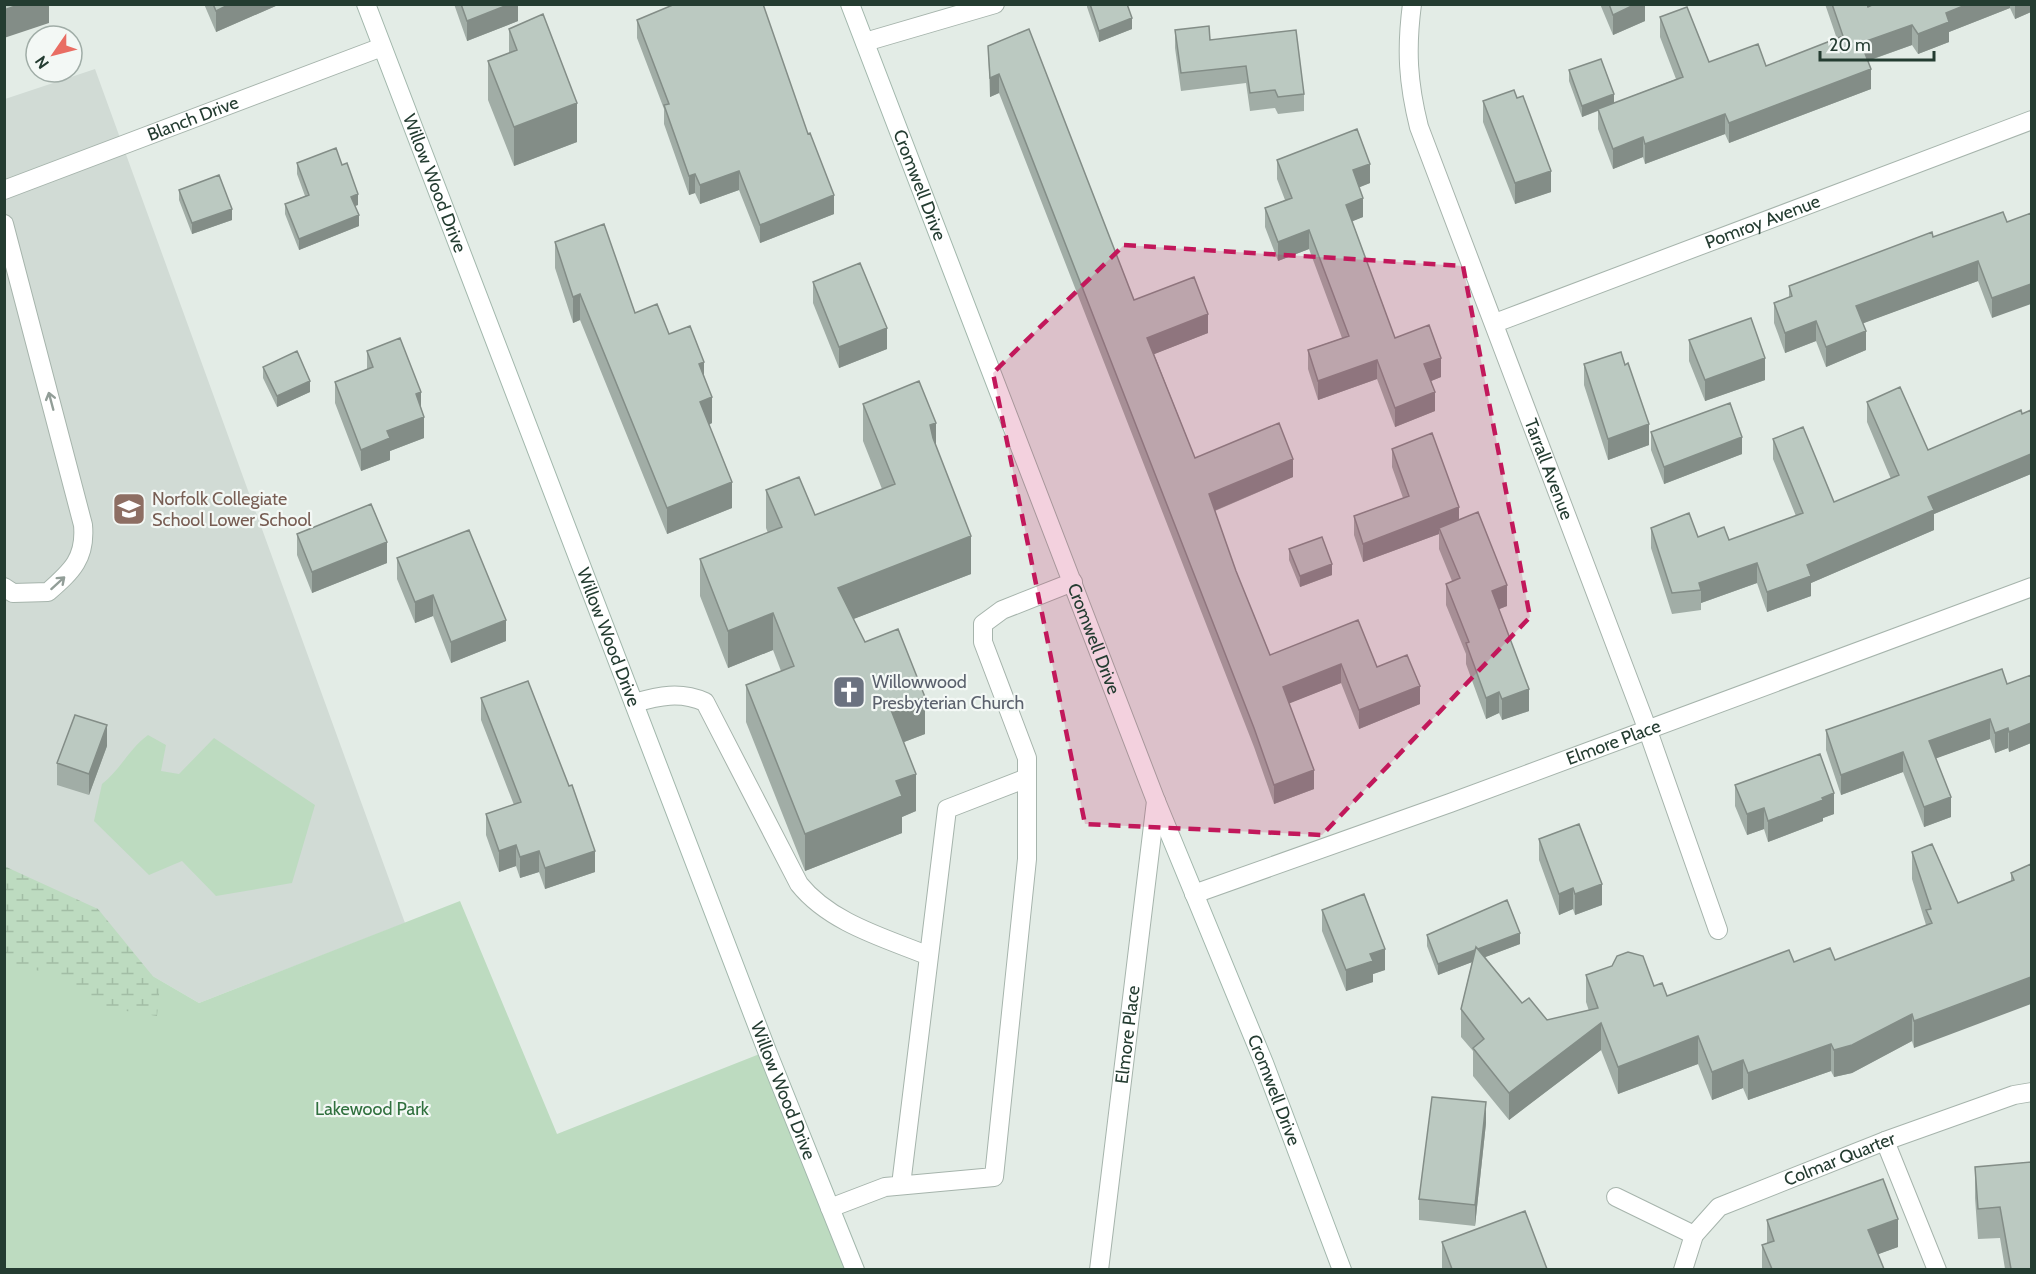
<svg xmlns="http://www.w3.org/2000/svg" width="2036" height="1274" font-family="Cabin,sans-serif">
	<defs>
		<pattern id="wetland-marsh" width="20" height="14" patternUnits="userSpaceOnUse" patternTransform="scale(1.5)"><rect width="20" height="14" fill="#bddbc0"/><path d="M1 5h8M5 5V1M11 12h8M15 12V8" fill="none" stroke="#a2bda5"/></pattern>
	</defs>
	<rect width="100%" height="100%" fill="#e3ece6"/>
	<path fill="#d1dbd5" d="M95,69L405,923L199,1003L58,921L5,918V99Z"/>
	<path fill="#bddbc0" d="M148,735L166,745L161,771L179,774L214,738L315,805L292,883L216,896L182,861L149,875L94,821L102,784C120,770 129,749 148,735Z
		M460,901L557,1134L767,1051L853,1270H5V918L58,921L199,1003Z"/>
	<path fill="url(#wetland-marsh)" d="M4,866L98,909L160,985L157,1016L108,1008L46,972L5,965Z"/>
	<g fill="none" stroke-linecap="round" stroke-linejoin="round">
		<defs>
			<path id="lane" d="M865,42L995,4
				M4,224L83,525C86,558 72,571 48,592L13,593L4,587
				M634,703C659,696 680,691 705,702L799,884C830,923 885,938 929,956
				M1885,1141L1937,1270
				M901,1185L947,809L1027,778
				M830,1208L885,1187L994,1177L1027,859V758L983,642V624L1002,610L1073,582"/>
			<g id="street">
				<path id="s1" d="M1412,4C1406,50 1408,83 1419,127L1647,728L1718,930"/>
				<path id="s2" d="M4,190L382,47"/>
				<path id="s3" d="M1495,323L2032,120"/>
				<path id="s4" d="M1194,894L1450,803L2032,587"/>
				<path d="M1616,1197L1694,1235"/>
				<path id="s5" d="M1099,1270L1156,801"/>
				<path id="s6" d="M1683,1270L1694,1235L1719,1207L1885,1141L2014,1095L2032,1092"/>
			</g>
			<g id="secondary">
				<path id="s7" d="M366,4L767,1051L855,1270"/>
				<path id="s8" d="M850,4L1156,801L1264,1063L1342,1270"/>
			</g>
		</defs>
		<use href="#lane" stroke="#a6b4ac" stroke-width="20"/>
		<use href="#street" stroke="#a6b4ac" stroke-width="20"/>
		<use href="#secondary" stroke="#a2b7ac" stroke-width="20"/>
		<use href="#lane" stroke="#fff" stroke-width="18"/>
		<use href="#street" stroke="#fff" stroke-width="18"/>
		<use href="#secondary" stroke="#fff" stroke-width="18"/>
	</g>
	<path fill="#a1ada6" d="M204,4H278V5L216,32Z
		M454,4H518V21L467,41Z
		M1087,4H1127L1132,29L1099,42L1087,7Z
		M1600,4H1645V21L1613,35Z
		M1825,4H1867L1868,7L1874,4H2031V12L2015,19L2010,8L1949,32V42L1918,54L1912,45L1868,61L1871,89L1729,143L1725,134L1645,164L1643,157L1613,169L1598,129V111L1582,117L1569,81V70L1614,103L1676,79L1660,37V17L1709,62L1766,66L1837,39Z
		M637,20L834,214L760,243L739,190L700,204L695,193L689,195L664,124V109L637,38Z
		M509,29L577,142L514,166L488,100V61L509,53Z
		M1175,30L1210,40L1304,94V111L1278,114L1275,108L1250,111L1246,83L1181,91L1175,48Z
		M988,46L1134,300L1208,333L1154,354L1195,458L1293,477L1215,511L1236,571L1270,655L1377,667L1420,704L1359,729L1341,683L1289,703L1314,789L1274,804L1254,747L999,93L990,97Z
		M1483,101L1551,192L1515,204L1483,122Z
		M1277,160L1370,183L1359,187L1363,217L1352,221L1395,338L1441,377L1431,381L1435,411L1395,427L1377,379L1318,400L1308,369V350L1342,338L1309,249L1278,261L1265,227V208L1285,200L1277,179Z
		M297,163L342,165L358,205L355,206L359,226L299,250L285,214V204L305,196L297,174Z
		M179,190L232,220L192,234L179,200Z
		M2003,212L1992,318L1978,281L1863,323L1866,350L1826,367L1816,341L1785,353L1774,323V303L1789,297V286L1933,237Z
		M555,242L635,313L669,334L704,375L712,423L709,425L732,508L667,534L580,320L573,323L555,268Z
		M813,282L887,349L839,368L813,303Z
		M1689,340L1765,380L1705,401L1689,361Z
		M367,351L421,407L424,438L390,451V460L361,471L335,403V382L367,369Z
		M1584,364L1649,445L1608,460L1584,385Z
		M263,367L310,392L277,407L263,378Z
		M1867,402L1928,450L2031,410V474L1934,514V530L1811,583V596L1767,612L1757,583L1701,603V610L1672,614L1651,548V528L1698,537L1729,540L1796,516L1773,459V439L1834,502L1891,479L1867,422Z
		M863,404L936,447L971,574L853,619L865,642L925,734L904,742L916,811L902,817V833L805,871L746,722V685L781,671L773,650L728,668L700,596V559L768,533L766,528V490L815,515L882,489L863,441Z
		M1651,432L1742,454L1664,484L1651,450Z
		M1392,449L1459,520L1507,606L1499,609L1529,711L1502,720L1499,713L1486,719L1466,664V654L1446,605V584L1452,581L1439,549V534L1363,562L1354,535V516L1403,498L1392,467Z
		M297,534L387,563L312,593L297,555Z
		M1289,549L1332,575L1300,587L1289,560Z
		M397,558L506,641L451,663L433,616L415,623L397,579Z
		M2031,675V743L2009,752L2008,748L1995,753L1990,739L1936,758L1951,817L1924,827L1903,772L1841,795L1826,750V730L2007,684Z
		M481,698L595,872L545,889L539,872L520,878L516,866L499,872L486,835V814L514,805L481,720Z
		M107,746L89,795L57,785V763Z
		M1735,785L1834,814L1823,818V821L1768,842L1764,829L1747,835L1735,806Z
		M1539,839L1602,905L1575,915L1573,909L1559,915L1539,860Z
		M1912,852L1958,903L2011,881V873L2031,864L1914,1048L1912,1041L1852,1073L1834,1077L1831,1071L1748,1100L1743,1088L1712,1100L1698,1064L1618,1094L1601,1050L1509,1120L1473,1076V1051L1461,1037V1009L1472,962L1438,975L1427,946V935L1520,944L1485,957L1522,1003L1547,1020L1589,1011L1586,1002V975L1654,986L1667,996L1794,962L1835,960L1926,925L1912,879Z
		M1322,910L1385,970L1373,974V982L1346,991L1322,931Z
		M1486,1123L1475,1226L1419,1220V1199Z
		M2031,1139V1269H2005L2000,1238L1978,1239L1975,1198V1167L2031,1162Z
		M1767,1220L1898,1247L1878,1254L1884,1269H1762V1245L1767,1243Z
		M1442,1242L1547,1269H1442Z"/>
	<path fill="#838d87" d="M21,4H49V23L4,38V10Z
		M230,4H278V5L216,32V11Z
		M510,4H518V21L467,41V21Z
		M1636,4H1645V21L1613,35V15Z
		M1968,4H2010V8L1949,32V42L1918,54V34L1946,13Z
		M2015,4H2031V12L2015,19Z
		M1132,18V29L1099,42V31Z
		M1912,25V45L1861,63V43Z
		M1871,69V89L1729,143V123Z
		M999,74V93L990,97V78Z
		M1614,94V104L1582,117V106Z
		M577,103V142L514,166V127Z
		M1725,114V134L1645,164V144Z
		M1643,137V157L1613,169V149Z
		M1370,164V183L1353,190V170Z
		M739,171V190L700,204V185Z
		M1551,171V192L1515,204V183Z
		M695,174V193L689,195V176Z
		M358,194V205L351,207V197Z
		M834,195V214L760,243V225Z
		M1363,198V217L1346,224V205Z
		M232,209V220L192,234V223Z
		M359,215V226L299,250V239Z
		M1309,230V249L1278,261V242Z
		M1978,261V281L1856,326V306Z
		M2031,284V304L1992,318V298Z
		M580,294V320L573,323V297Z
		M1208,314V333L1147,357V338Z
		M1816,321V341L1785,353V333Z
		M887,328V349L839,368V347Z
		M1866,331V350L1826,367V347Z
		M1441,358V377L1424,384V364Z
		M1765,358V380L1705,401V380Z
		M1377,360V379L1318,400V381Z
		M704,362V389L699,364Z
		M310,381V392L277,407V396Z
		M421,392V414L416,394Z
		M1435,392V411L1395,427V408Z
		M712,397V423L700,428V402Z
		M424,417V438L390,451V460L361,471V450L387,431Z
		M936,423V460L930,425Z
		M1649,424V445L1608,460V439Z
		M1742,437V454L1664,484V467Z
		M2031,454V474L1934,514V530L1811,583V596L1767,612V592L1807,565L1928,497Z
		M1293,459V477L1209,513V494Z
		M732,482V508L667,534V508Z
		M1459,507V526L1439,528V534L1363,562V544Z
		M971,536V574L838,625V588Z
		M387,542V563L312,593V572Z
		M1757,563V583L1701,603V590L1699,583Z
		M1332,564V575L1300,587V576Z
		M1507,585V606L1492,612V591Z
		M433,595V616L415,623V602Z
		M773,613V650L728,668V631Z
		M506,620V641L451,663V642Z
		M1341,664V683L1283,706V687Z
		M1420,686V704L1359,729V710Z
		M1529,689V711L1502,720V699Z
		M1499,692V713L1486,719V698Z
		M925,697V734L891,747V710Z
		M1990,719V739L1929,761V741Z
		M2031,723V743L2009,752V732Z
		M107,725V746L89,795V774Z
		M2008,728V748L1995,753V733Z
		M1903,752V772L1841,795V775Z
		M1314,770V789L1274,804V785Z
		M916,774V811L902,817V833L805,871V834L896,781Z
		M1834,793V814L1823,818V821L1768,842V821Z
		M1951,797V817L1924,827V807Z
		M1764,808V829L1747,835V814Z
		M516,845V866L499,872V851Z
		M539,851V872L520,878V857Z
		M595,851V872L545,889V868Z
		M1602,884V905L1575,915V894Z
		M1573,888V909L1559,915V894Z
		M1520,933V944L1438,975V964Z
		M1385,949V970L1373,974V982L1346,991V970L1370,954Z
		M2031,977V1004L1914,1048V1021Z
		M1912,1014V1041L1852,1073L1834,1077V1050Z
		M1601,1023V1050L1509,1120V1093Z
		M1698,1036V1064L1618,1094V1067Z
		M1831,1044V1071L1748,1100V1073Z
		M1743,1060V1088L1712,1100V1072Z
		M1486,1102V1123L1475,1226V1205Z
		M1898,1219V1247L1868,1258V1230Z"/>
	<path fill="#bbc9c1" stroke="#838d87" stroke-width="1.5" d="M4,4H21L4,10Z
		M213,4H230L216,11Z
		M461,4H510L467,21Z
		M675,4H763L808,134L810,133L834,195L760,225L739,171L700,185L695,174L689,176L664,105L669,104L637,20Z
		M1090,4H1127L1132,18L1099,31Z
		M1609,4H1636L1613,15Z
		M1832,4H1867L1868,7L1874,4H1968L1946,13L1949,22L1918,34L1912,25L1861,43L1871,69L1729,123L1725,114L1645,144L1643,137L1613,149L1598,109L1683,77L1660,17L1687,7L1709,62L1758,44L1766,66L1843,36Z
		M543,14L577,103L514,127L488,61L517,50L509,29Z
		M1209,26L1210,40L1296,30L1304,94L1278,97L1275,90L1250,93L1246,66L1181,73L1175,30Z
		M1029,29L1134,300L1194,277L1208,314L1147,338L1195,458L1279,423L1293,459L1209,494L1236,571L1270,655L1358,620L1377,667L1407,655L1420,686L1359,710L1341,664L1283,687L1314,770L1274,785L1254,728L999,74L990,78L988,46Z
		M1601,59L1614,94L1582,106L1569,70Z
		M1514,90L1517,98L1523,96L1551,171L1515,183L1483,101Z
		M1357,129L1370,164L1353,170L1363,198L1346,205L1395,338L1429,325L1441,358L1424,364L1435,392L1395,408L1377,360L1318,381L1308,350L1349,336L1309,230L1278,242L1265,208L1292,198L1277,160Z
		M336,148L342,165L347,163L358,194L351,197L359,215L299,239L285,204L309,195L297,163Z
		M219,175L232,209L192,223L179,190Z
		M2003,212L2007,222L2031,213V284L1992,298L1978,261L1856,306L1866,331L1826,347L1816,321L1785,333L1774,303L1792,296L1789,286L1932,232L1933,237Z
		M604,224L635,313L657,304L669,334L690,326L704,362L699,364L712,397L700,402L732,482L667,508L580,294L573,297L555,242Z
		M860,263L887,328L839,347L813,282Z
		M1751,318L1765,358L1705,380L1689,340Z
		M400,338L421,392L416,394L424,417L387,431L390,438L361,450L335,382L373,367L367,351Z
		M297,351L310,381L277,396L263,367Z
		M1621,352L1625,365L1628,363L1649,424L1608,439L1584,364Z
		M919,381L936,423L930,425L933,438L971,536L838,588L865,642L898,629L925,697L891,710L916,774L896,781L902,796L805,834L746,685L794,666L773,613L728,631L700,559L782,527L766,490L799,477L815,515L895,484L863,404Z
		M1900,387L1928,450L2021,410L2022,414L2031,410V454L1928,497L1934,510L1807,565L1811,576L1767,592L1757,563L1699,583L1701,590L1672,593L1651,528L1689,513L1698,537L1724,527L1729,540L1803,513L1773,439L1803,427L1834,502L1899,475L1867,402Z
		M1730,403L1742,437L1664,467L1651,432Z
		M1432,433L1459,507L1363,544L1354,516L1409,496L1392,449Z
		M371,504L387,542L312,572L297,534Z
		M1478,512L1507,585L1492,591L1529,689L1502,699L1499,692L1486,698L1466,643L1469,642L1446,584L1460,578L1439,528Z
		M469,530L506,620L451,642L433,595L415,602L397,558Z
		M1322,537L1332,564L1300,576L1289,549Z
		M2002,669L2007,684L2031,675V723L2009,732L2008,728L1995,733L1990,719L1929,741L1951,797L1924,807L1903,752L1841,775L1826,730Z
		M528,681L569,786L572,785L595,851L545,868L539,851L520,857L516,845L499,851L486,814L521,802L481,698Z
		M75,715L107,725L89,774L57,763Z
		M1820,754L1834,793L1822,798L1823,800L1768,821L1764,808L1747,814L1735,785Z
		M1579,824L1602,884L1575,894L1573,888L1559,894L1539,839Z
		M1932,844L1958,903L2014,880L2011,873L2031,864V977L1914,1021L1912,1014L1852,1045L1834,1050L1831,1044L1748,1073L1743,1060L1712,1072L1698,1036L1618,1067L1601,1023L1509,1093L1473,1048L1484,1039L1461,1009L1476,947L1522,1003L1529,998L1547,1020L1598,1008L1586,975L1612,966L1617,956L1628,952L1643,956L1654,986L1662,983L1667,996L1789,950L1794,962L1830,948L1835,960L1932,923L1926,910L1931,909L1912,852Z
		M1364,894L1385,949L1370,954L1373,961L1346,970L1322,910Z
		M1507,900L1520,933L1478,949L1476,947L1475,950L1438,964L1427,935Z
		M1432,1097L1486,1102L1475,1205L1419,1199Z
		M2031,1162V1269H2011L2000,1207L1978,1209L1975,1167Z
		M1883,1179L1898,1219L1868,1230L1884,1269H1772L1762,1245L1774,1241L1767,1220Z
		M1525,1211L1547,1269H1452L1442,1242Z"/>
	<defs><path id="oneway-shaft" d="M-6 0H5M1.5-3L5.5 0L1.5 3" fill="none" stroke-width="1.6" stroke-linecap="round" stroke-linejoin="round" transform="scale(1.5)"/></defs>
	<g stroke="#929e98">
		<use href="#oneway-shaft" transform="translate(51 401) rotate(-105)"/>
		<use href="#oneway-shaft" transform="translate(58 583) rotate(-42)"/>
	</g>
	<path fill="#c2185b" fill-opacity="0.2" stroke="#c2185b" stroke-width="4.5" stroke-dasharray="12 8" stroke-linejoin="round" d="M1124,245L1463,266L1530,617L1322,835L1085,824L993,373Z"/>
	<defs>
		<symbol id="school-square" viewBox="-11 -11 22 22"><rect x="-9" y="-9" width="18" height="18" rx="4" fill="#8d6e63" stroke="#f3f8f5"/><path d="M0-5L7-2L0 1L-7-2ZM-4 1L0 2.5L4 1V4Q0 6-4 4Z" fill="#fff"/></symbol>
		<symbol id="church-square" viewBox="-11 -11 22 22"><rect x="-9" y="-9" width="18" height="18" rx="4" fill="#6b7280" stroke="#f3f8f5"/><path d="M-1.2-6h2.4v3.5h3.3v2.4h-3.3V6h-2.4V-.1h-3.3v-2.4h3.3Z" fill="#fff"/></symbol>
	</defs>
	<g fill-rule="evenodd">
		<use href="#school-square" x="110" y="490" width="38" height="38"/>
		<use href="#church-square" x="830" y="673" width="38" height="38"/>
	</g>
	<g text-anchor="middle" stroke-width="4.5" stroke-linejoin="round" paint-order="stroke">
		<g font-size="18" fill="#243c31" stroke="#f3f8f5">
			<text dy="6" stroke="none"><textPath href="#s2" startOffset="202">Blanch Drive</textPath></text>
			<text dy="6" stroke="none"><textPath href="#s7" startOffset="192">Willow Wood Drive</textPath></text>
			<text dy="6" stroke="none"><textPath href="#s8" startOffset="194">Cromwell Drive</textPath></text>
			<text dy="6" stroke="none"><textPath href="#s3" startOffset="286">Pomroy Avenue</textPath></text>
			<text dy="6" stroke="none"><textPath href="#s1" startOffset="490">Tarrall Avenue</textPath></text>
			<text dy="6" stroke="none"><textPath href="#s7" startOffset="678">Willow Wood Drive</textPath></text>
			<text dy="6" stroke="none"><textPath href="#s8" startOffset="680">Cromwell Drive</textPath></text>
			<text dy="6" stroke="none"><textPath href="#s4" startOffset="446">Elmore Place</textPath></text>
			<text dy="6" stroke="none"><textPath href="#s5" startOffset="237">Elmore Place</textPath></text>
			<text dy="6" stroke="none"><textPath href="#s8" startOffset="1166">Cromwell Drive</textPath></text>
			<text dy="6" stroke="none"><textPath href="#s7" startOffset="1164">Willow Wood Drive</textPath></text>
			<text dy="6" stroke="none"><textPath href="#s6" startOffset="204">Colmar Quarter</textPath></text>
		</g>
		<g font-size="18" fill="#785e54" stroke="#f3f8f5" text-anchor="start">
			<text x="152" y="505">Norfolk Collegiate<tspan x="152" dy="21">School Lower School</tspan></text>
		</g>
		<g font-size="18" fill="#5b616d" stroke="#f3f8f5" text-anchor="start">
			<text x="872" y="688">Willowwood<tspan x="872" dy="21">Presbyterian Church</tspan></text>
		</g>
		<g font-size="18" fill="#30703e" stroke="#f3f8f5">
			<text x="372" y="1115">Lakewood Park</text>
		</g>
	</g>
	<rect width="2036" height="1274" fill="none" stroke="#243c31" stroke-width="12"/>
	<g transform="translate(54 54) rotate(235)"><circle r="28" fill="#f3f8f5" stroke="#a0ada7" stroke-width="1.5"/>
	<path d="M0-4.5L10 22L0 15L-10 22Z" fill="#e96d63"/>
	<text y="-9" font-size="16" font-weight="bold" text-anchor="middle" fill="#243c31">N</text>
	</g>
	<path d="M1820 51v9h114v-9" fill="none" stroke="#243c31" stroke-width="3"/>
	<text x="1829" y="51" font-size="18" fill="#243c31" stroke="#f3f8f5" stroke-width="4.5" paint-order="stroke">20 m</text>
</svg>
